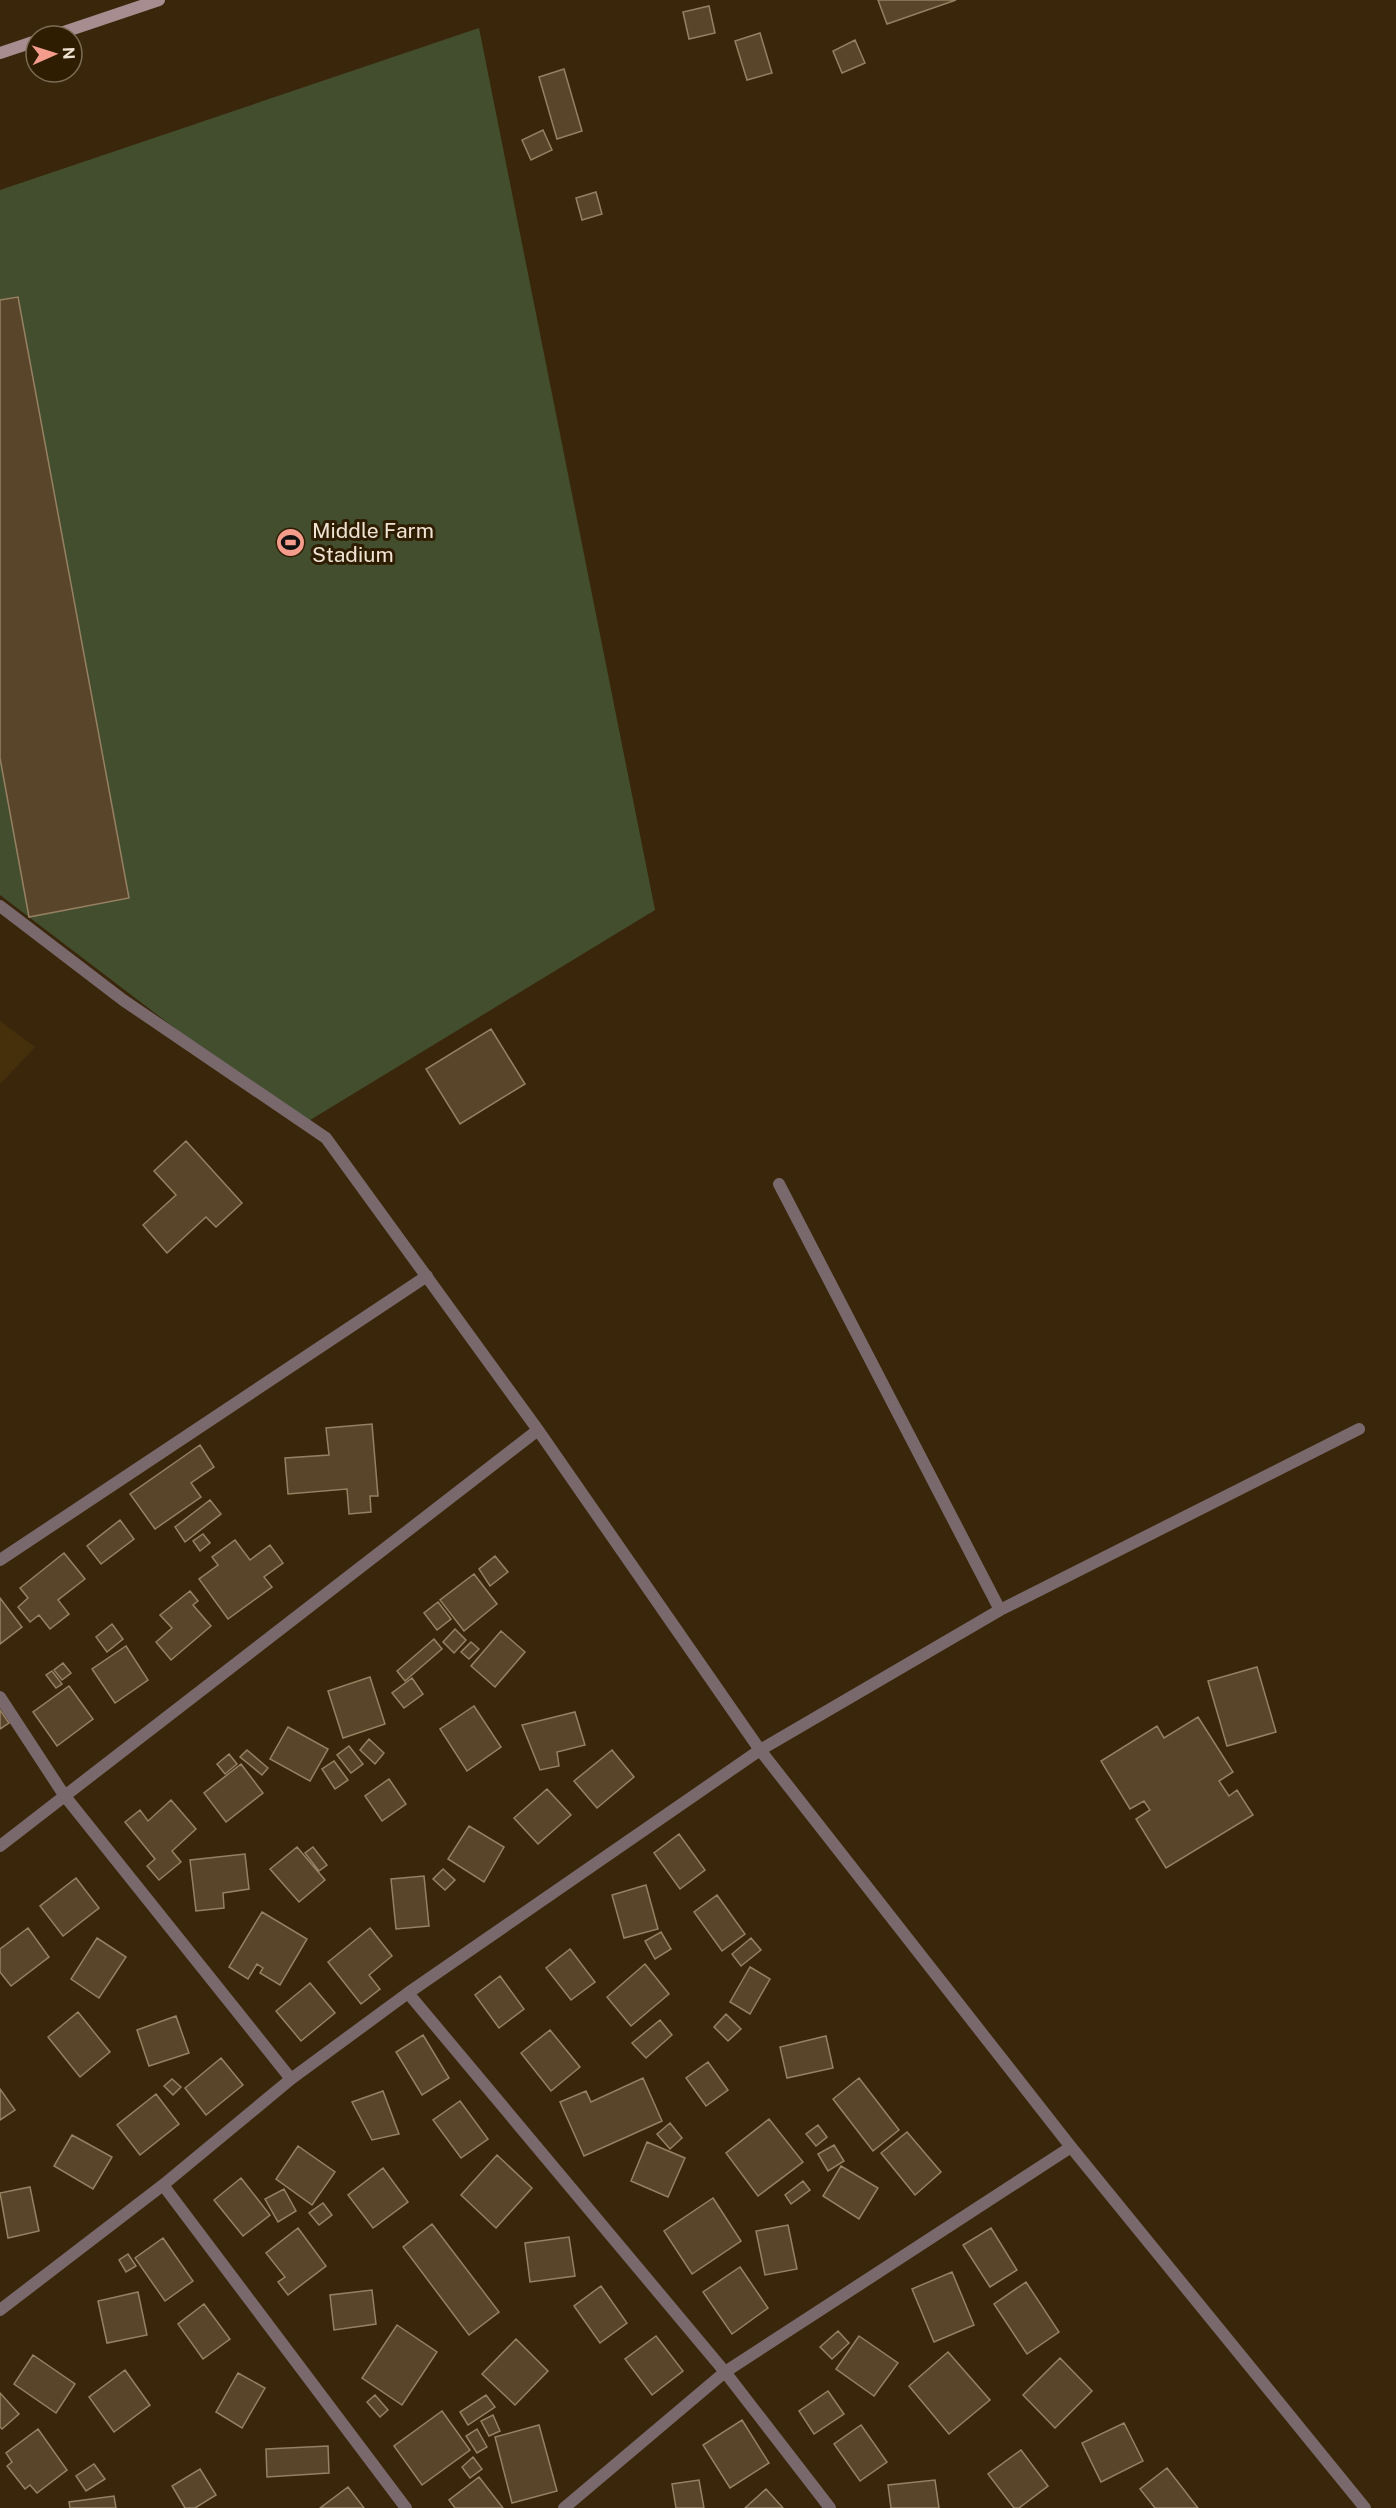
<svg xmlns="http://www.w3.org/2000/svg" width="1396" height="2508" font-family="'Public Sans',sans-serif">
	<rect width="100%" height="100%" fill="#3a270b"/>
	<path fill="#462f0b" d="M0,1021L35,1047L0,1084Z"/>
	<path fill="#434e2f" d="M479,28L655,910L302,1125L0,895V190Z"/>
	<path fill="#594529" stroke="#968063" stroke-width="1.5" d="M878,0H956L887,24Z
		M709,6L715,33L689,39L683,12Z
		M760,33L772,73L747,80L735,41Z
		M855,40L865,63L842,73L833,51Z
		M564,69L582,131L557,139L539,77Z
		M543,130L552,150L531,160L522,140Z
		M596,192L602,214L582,220L576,198Z
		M18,297L129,898L29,917L0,758V300Z
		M491,1029L525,1084L460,1124L426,1069Z
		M186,1141L242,1203L216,1227L206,1217L167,1253L143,1225L176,1195L154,1171Z
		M372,1424L378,1496H370L371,1512L349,1514L347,1489L288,1494L285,1458L329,1455L326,1428Z
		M200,1445L214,1467L191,1483L201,1497L155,1529L130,1494Z
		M210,1500L221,1514L185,1542L175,1527Z
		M120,1520L134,1539L101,1564L87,1546Z
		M203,1534L210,1543L200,1551L193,1541Z
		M235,1540L250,1560L270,1545L283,1563L264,1577L272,1587L228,1619L199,1579L218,1565L212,1557Z
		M64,1553L85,1579L58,1600L69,1614L50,1629L39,1615L30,1622L18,1607L28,1598L20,1588Z
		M495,1556L508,1572L490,1586L479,1569Z
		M474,1574L497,1604L464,1631L440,1600Z
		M190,1591L198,1601L193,1605L211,1626L171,1660L156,1642L172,1628L160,1615Z
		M0,1598L22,1627L0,1644Z
		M438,1602L451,1619L437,1630L424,1613Z
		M112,1624L123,1639L107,1652L96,1637Z
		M455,1629L466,1640L454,1653L443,1642Z
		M501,1631L525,1652L495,1687L471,1666Z
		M434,1639L442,1649L405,1681L397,1671Z
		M471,1642L479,1649L469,1659L461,1652Z
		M126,1646L148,1680L115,1703L92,1669Z
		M63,1663L71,1673L62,1680L54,1670Z
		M1257,1667L1276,1732L1227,1746L1208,1681Z
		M52,1671L62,1684L56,1688L46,1675Z
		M370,1677L385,1724L343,1738L328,1691Z
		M412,1678L423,1694L404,1708L392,1693Z
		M69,1686L93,1719L57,1746L33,1712Z
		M474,1706L501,1747L467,1771L440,1729Z
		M0,1710L9,1723L0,1729Z
		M575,1712L585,1745L557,1752L559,1766L540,1770L522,1725Z
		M1198,1717L1233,1772L1219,1781L1229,1796L1237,1790L1253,1815L1166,1868L1136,1819L1150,1810L1144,1801L1130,1809L1101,1761L1157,1726L1164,1738Z
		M288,1727L328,1749L310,1781L270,1759Z
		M369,1739L384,1753L375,1764L360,1750Z
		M349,1746L363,1764L351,1773L337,1755Z
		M247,1750L268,1768L262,1775L240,1757Z
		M612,1750L634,1777L597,1808L574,1781Z
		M229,1754L237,1764L225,1774L217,1764Z
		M334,1761L348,1780L335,1789L322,1769Z
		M241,1764L263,1793L226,1822L204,1793Z
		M389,1779L406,1804L382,1821L365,1796Z
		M547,1789L571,1815L538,1844L514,1818Z
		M171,1800L196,1829L172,1851L181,1862L159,1880L147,1866L155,1859L125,1822L140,1810L148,1821Z
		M469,1826L504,1847L484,1882L448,1859Z
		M679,1834L705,1870L680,1889L654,1853Z
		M297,1847L325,1880L299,1902L270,1869Z
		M313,1847L327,1865L319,1871L305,1853Z
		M245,1854L249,1889L223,1893L224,1908L196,1911L190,1860Z
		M443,1869L455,1880L445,1890L433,1879Z
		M424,1876L429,1926L396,1929L391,1879Z
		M76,1878L99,1908L63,1936L40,1906Z
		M646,1885L658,1929L624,1938L612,1895Z
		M717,1895L745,1934L722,1951L694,1912Z
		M262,1912L307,1939L280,1985L260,1973L263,1968L257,1964L248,1979L229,1967Z
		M28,1928L49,1957L11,1986L0,1972V1949Z
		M370,1928L392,1956L369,1975L380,1989L361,2004L328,1962Z
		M661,1932L671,1949L655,1959L645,1941Z
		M97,1938L126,1957L99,1998L71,1979Z
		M751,1938L761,1950L741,1966L732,1954Z
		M570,1949L595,1982L571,2000L546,1968Z
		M645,1964L669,1994L631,2026L607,1997Z
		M750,1967L770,1979L750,2014L730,2002Z
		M500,1976L524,2009L499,2028L475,1995Z
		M310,1983L335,2013L301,2041L276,2011Z
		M78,2012L110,2052L80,2077L48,2037Z
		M726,2014L741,2029L728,2041L714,2027Z
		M176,2016L189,2053L149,2066L137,2030Z
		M660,2020L672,2035L646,2058L632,2043Z
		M550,2030L580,2067L551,2091L521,2053Z
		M423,2035L449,2078L422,2095L396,2052Z
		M826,2036L833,2068L787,2078L780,2047Z
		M221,2058L243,2085L206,2115L185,2088Z
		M708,2062L728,2090L706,2106L686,2078Z
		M643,2078L662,2121L584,2156L560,2102L586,2091L591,2102Z
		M859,2078L899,2130L873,2151L833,2099Z
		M172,2079L181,2087L173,2095L164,2086Z
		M0,2089L15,2110L0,2120Z
		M383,2091L399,2134L372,2140L352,2102Z
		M156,2094L179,2124L140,2155L117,2125Z
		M460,2101L488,2139L461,2158L433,2120Z
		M769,2119L803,2162L758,2196L726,2153Z
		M670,2123L682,2138L670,2149L657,2134Z
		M818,2125L827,2137L816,2146L806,2134Z
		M907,2132L941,2172L915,2195L881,2153Z
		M72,2135L112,2157L93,2189L54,2166Z
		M647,2142L685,2158L668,2197L631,2181Z
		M834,2145L844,2161L828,2171L818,2154Z
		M298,2146L335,2172L312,2205L276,2179Z
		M497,2155L532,2188L496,2228L461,2195Z
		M841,2166L878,2188L859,2219L823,2196Z
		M383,2168L408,2202L373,2228L348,2195Z
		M241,2178L270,2215L243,2236L214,2200Z
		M803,2181L810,2190L791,2204L785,2195Z
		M30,2187L39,2231L8,2238L0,2193Z
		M284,2189L296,2211L278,2222L265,2199Z
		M713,2198L741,2241L692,2274L664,2231Z
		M323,2203L332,2215L319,2225L309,2213Z
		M432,2224L499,2312L469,2335L403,2247Z
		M788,2225L797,2269L765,2275L756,2231Z
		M298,2228L326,2266L288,2295L278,2282L285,2277L266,2253Z
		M991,2228L1017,2270L990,2287L963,2245Z
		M569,2237L575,2276L530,2282L525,2243Z
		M163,2238L193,2281L165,2301L135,2258Z
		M128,2254L136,2266L126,2272L119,2260Z
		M740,2267L768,2308L732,2334L703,2292Z
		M952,2272L974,2325L934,2342L912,2289Z
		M1026,2282L1059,2332L1027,2354L994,2304Z
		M601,2286L627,2323L600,2343L574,2306Z
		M372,2290L376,2324L334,2330L330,2295Z
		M138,2292L147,2335L107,2343L98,2301Z
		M204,2304L230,2339L203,2359L178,2324Z
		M397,2325L437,2352L402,2405L362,2378Z
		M838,2331L849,2343L832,2359L820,2347Z
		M656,2336L683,2371L652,2395L625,2359Z
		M859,2336L898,2363L874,2396L836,2369Z
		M516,2339L548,2371L515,2405L482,2374Z
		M948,2352L990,2400L949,2434L909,2386Z
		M33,2355L75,2384L56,2413L14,2384Z
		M1060,2358L1092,2391L1055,2428L1023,2395Z
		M125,2370L150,2405L114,2432L89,2397Z
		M238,2373L265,2388L242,2428L216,2412Z
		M828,2391L844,2414L814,2434L799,2411Z
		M0,2393L19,2414L2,2429L0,2427Z
		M375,2395L388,2410L380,2417L367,2402Z
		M486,2395L495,2407L468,2425L460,2412Z
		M442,2411L470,2450L422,2485L394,2446Z
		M493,2415L500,2431L489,2436L481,2421Z
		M742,2420L769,2463L730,2488L703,2445Z
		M1124,2423L1143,2461L1101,2482L1082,2443Z
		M539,2425L557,2491L512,2503L495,2437Z
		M861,2425L887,2462L860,2481L834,2444Z
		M38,2429L67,2470L37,2493L30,2485L25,2489L7,2466L12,2462L6,2453Z
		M477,2429L487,2447L477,2453L466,2436Z
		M328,2446L329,2473L267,2477L266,2449Z
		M1021,2450L1048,2486L1019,2508H1014L988,2474Z
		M473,2457L482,2469L470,2478L462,2467Z
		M94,2464L105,2479L86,2491L76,2476Z
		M1167,2468L1198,2508H1155L1140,2489Z
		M200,2469L216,2495L195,2508H185L172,2486Z
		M479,2477L503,2508H455L449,2500Z
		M699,2480L704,2508H676L672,2484Z
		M935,2480L939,2508H891L888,2485Z
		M348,2487L364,2508H320Z
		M766,2489L783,2508H745Z
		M114,2496L116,2508H70L69,2502Z"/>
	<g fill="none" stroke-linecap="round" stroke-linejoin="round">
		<path stroke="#7a696c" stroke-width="12" d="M0,906L123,1000L326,1138L538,1430L760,1750L1071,2147L1365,2508
			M779,1184L1000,1610
			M0,1560L427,1276
			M0,1697L64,1795L291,2079
			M0,1846L538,1430
			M408,1993L725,2372L830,2508
			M163,2185L406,2508
			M0,2310L163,2185L291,2079L408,1993L760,1750L1000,1610L1359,1429
			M564,2508L725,2372L1071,2147"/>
		<path stroke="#a78c90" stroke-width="12" d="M52,36L159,0
			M0,53L36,41"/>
	</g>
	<defs>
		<symbol id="stadium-disc" viewBox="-11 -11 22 22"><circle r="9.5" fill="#f49d8c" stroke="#2f1d02"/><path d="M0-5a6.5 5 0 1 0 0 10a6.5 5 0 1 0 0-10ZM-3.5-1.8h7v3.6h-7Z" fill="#111"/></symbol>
	</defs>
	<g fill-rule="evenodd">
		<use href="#stadium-disc" x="274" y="526" width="33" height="33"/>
	</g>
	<g text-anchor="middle" stroke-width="6" stroke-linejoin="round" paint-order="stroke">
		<g font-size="21" fill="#efe3d3" stroke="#2f1d02" text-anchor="start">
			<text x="312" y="538">Middle Farm<tspan x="312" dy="24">Stadium</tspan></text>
		</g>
	</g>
	<g transform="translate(54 54) rotate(87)"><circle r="28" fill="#2f1d02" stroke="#7c6c56" stroke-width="1.5"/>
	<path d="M0-4.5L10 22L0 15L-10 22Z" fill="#f49d8c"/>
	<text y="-9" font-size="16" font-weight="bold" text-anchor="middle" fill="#efe3d3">N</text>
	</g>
</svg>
